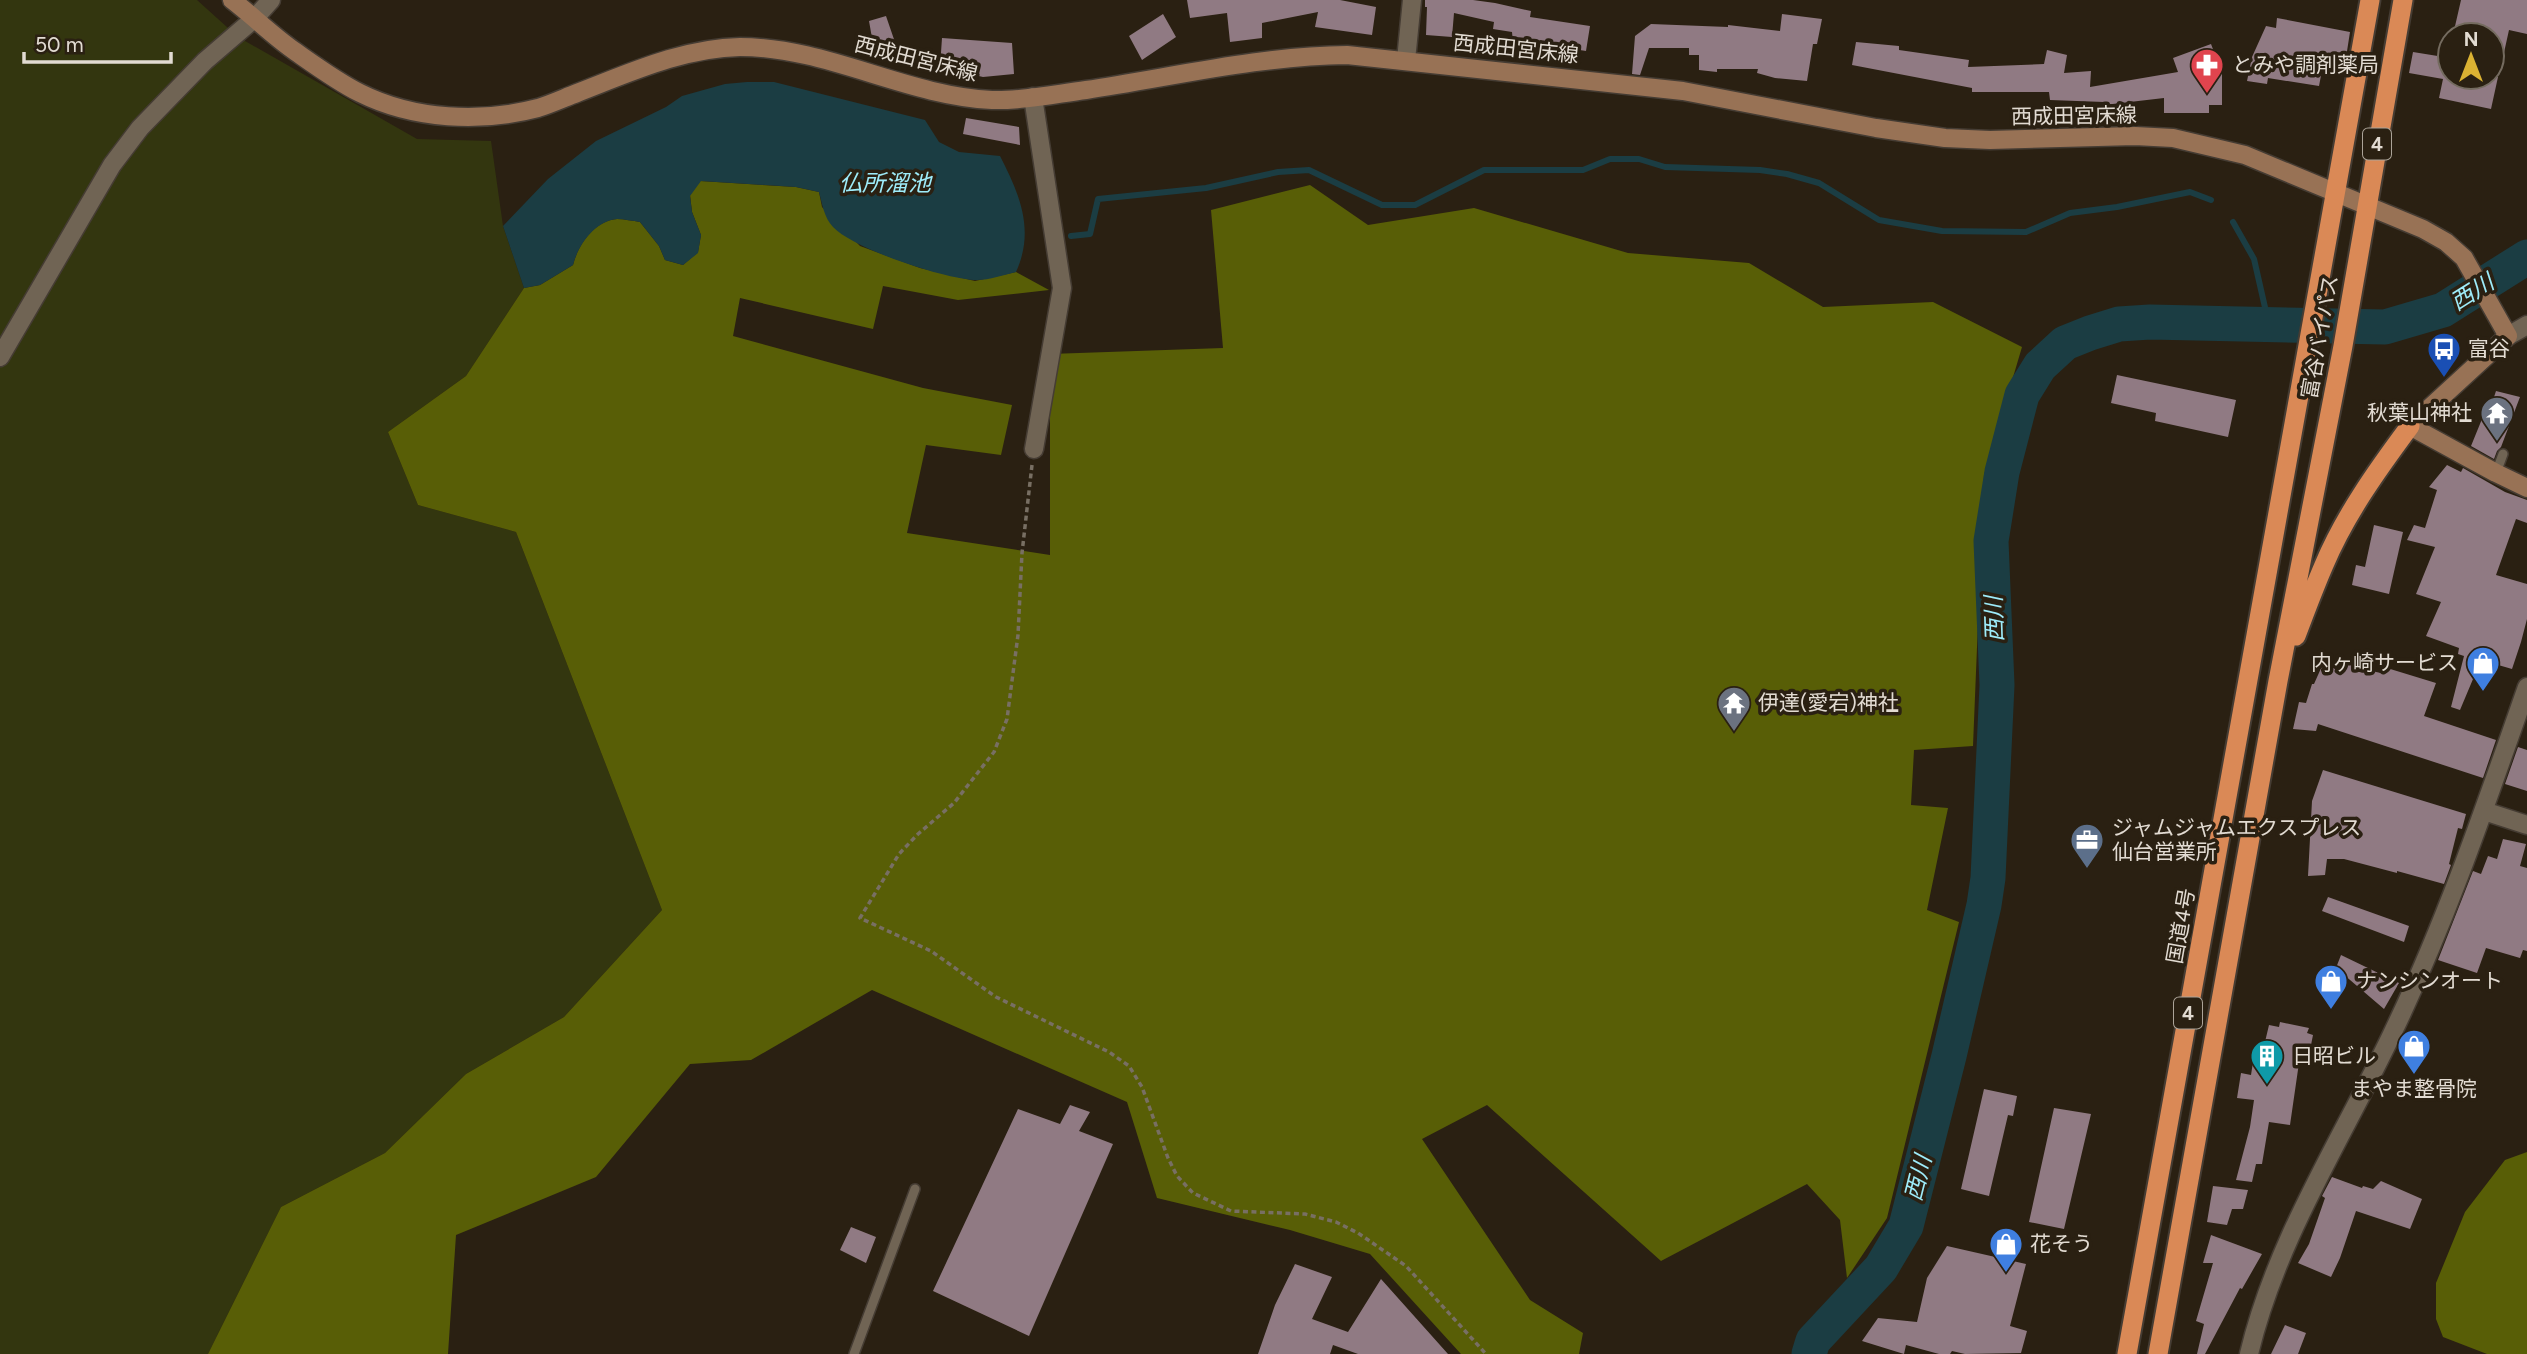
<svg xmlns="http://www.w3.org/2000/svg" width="2527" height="1354" font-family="Figtree,'Noto Sans JP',sans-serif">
	<rect width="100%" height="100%" fill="#2a2012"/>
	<path fill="#33360f" d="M0,0H197L238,37L417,139L491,141L503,226L524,288L466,376L388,432L418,505L516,532L662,910L564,1017L466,1074L385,1153L281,1207L208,1354H0Z"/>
	<path fill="#585e06" d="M700,181L796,187L819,192L822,207L860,246L920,268L975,281L1016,272L1049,290L958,300L883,286L873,329L740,298L733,336L923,388L1012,405L1001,455L926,445L907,533L1050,555V354L1223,348L1211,210L1310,185L1368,225L1474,208L1628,253L1749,263L1823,307L1933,302L2022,347L1984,475L1973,746L1914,750L1911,805L1948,808L1927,910L1959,922L1887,1218L1847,1278L1840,1220L1807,1184L1661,1261L1487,1105L1422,1139L1530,1300L1583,1333L1579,1354H1461L1370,1254L1290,1230L1157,1198L1127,1102L872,990L751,1060L690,1064L596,1177L456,1235L448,1354H208L281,1207L385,1153L466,1074L564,1017L662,910L516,532L418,505L388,432L466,376L524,288L540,285L573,265C578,245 594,221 617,219C624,219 633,221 640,222L659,246L665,260L683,265L698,252L701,235L692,212L690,195Z
		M2527,1152V1354H2487L2443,1337L2436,1319V1283L2465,1212L2505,1160Z"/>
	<path fill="#1b3d43" d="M747,82H774L925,120L939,142L959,152L1000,156C1020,195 1035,230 1016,272C1003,275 987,281 974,280C942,278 854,249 833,227C824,218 822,203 819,192L796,187L701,181L690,196L692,212L701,235L698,253L683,265L665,260L659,246L640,222C633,221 624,219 617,219C595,221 578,245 573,265L540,285L524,288L503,226L548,179L596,141L666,107L682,96L725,84Z"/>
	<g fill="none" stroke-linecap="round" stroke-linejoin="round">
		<path stroke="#1b3d43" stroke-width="6" d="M2233,222L2254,259L2269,325
			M1071,236L1090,234L1098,199L1206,188L1278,172L1309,170L1382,205H1415L1484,170H1583L1610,159H1639L1665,167L1760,170L1787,174L1819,183L1879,220L1942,231L2026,232L2070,213L2117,207L2190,192L2211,200"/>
		<path stroke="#1b3d43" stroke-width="35" d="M1809,1354L1813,1341L1881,1268L1906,1226L1949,1056L1984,905L1988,878L1997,685L1991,541L2002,472L2022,395L2040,366L2065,343L2090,333L2119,324L2150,322L2385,327L2443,310L2527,257"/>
	</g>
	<path fill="#907a83" d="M1187,0H1340L1376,7L1372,35L1315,27L1318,12L1262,23V38L1230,42L1227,13L1190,18Z
		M1425,0H1473L1495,3L1531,11L1530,17L1590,26L1586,51L1535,43L1534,56L1514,54L1512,32L1493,29L1494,22L1454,13L1452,37L1426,35L1427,7H1425Z
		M2461,0H2527V34L2509,30L2499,75L2492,74V35H2453Z
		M1163,14L1176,37L1142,60L1129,36Z
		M1782,14L1822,19L1817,44H1813L1807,81L1775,78L1757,73L1758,69H1717V72L1699,70V55H1689V48H1649L1640,75L1632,74L1635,36L1651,24L1728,27V25L1780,31Z
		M886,16L898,51L875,55L869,21Z
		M2277,18L2350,32L2345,64L2324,60L2319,86L2268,78L2267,84L2247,81L2252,57L2266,26L2276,28Z
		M942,38L1012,43L1014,74L983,77L940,67Z
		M1856,42L1899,46V50L1969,60L1968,67L2044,64L2047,50L2067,55L2064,73L2091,71L2090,87L2178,72L2173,58L2211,44L2222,73V105H2209V113H2164V98L2104,105V102L2050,100L2049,92H1972V88L1852,65Z
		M2413,52L2450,58V77H2498L2491,109L2439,98L2443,79L2409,73Z
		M966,118L1019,127L1020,145L963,134Z
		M2117,375L2236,400L2228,437L2155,421L2156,413L2111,403Z
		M2496,391L2520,397L2501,447L2497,451L2494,459L2471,446L2482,419L2486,421Z
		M2447,465L2461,472L2463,468L2505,492L2527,500V523L2516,519L2496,575L2527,584V619L2521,642L2512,669L2481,660L2460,710L2451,707L2464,656L2458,654L2459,648L2426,636L2441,602L2416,594L2435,547L2407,540L2414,525L2425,528L2437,490L2429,487Z
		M2374,525L2403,532L2389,594L2352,585L2356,565L2365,567Z
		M2340,658L2373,665L2372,671L2385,674L2387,668L2436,683L2424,716L2496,740L2483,778L2318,724L2316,731L2293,729L2299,702L2306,703L2312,684H2314L2322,666L2331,670Z
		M2518,747L2527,750V791L2505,784Z
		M2323,770L2466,814L2462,829L2458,828L2449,864L2451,865L2444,884L2397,871V873L2344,859H2327L2325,875L2308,876L2312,801Z
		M2503,839L2526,844L2520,866L2527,868V951L2523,950L2520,958L2486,948L2477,973L2438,960L2473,871L2481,874L2488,856L2497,859Z
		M2328,897L2409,926L2404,942L2322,911Z
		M2341,955L2399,983L2384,1009L2336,968Z
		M2280,1022L2309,1028L2307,1033L2313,1035L2310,1050L2301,1049L2290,1125L2269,1122L2262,1164H2256L2252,1182L2236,1180L2250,1127L2254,1100L2237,1098L2241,1073L2251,1075L2253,1062L2260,1063L2269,1025L2279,1027Z
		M1984,1089L2017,1096L2013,1116L2008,1115L1989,1196L1961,1189Z
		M1070,1105L1090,1112L1079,1131L1113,1144L1029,1336L933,1291L1018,1109L1060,1124Z
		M2054,1108L2091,1114L2064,1229L2029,1222Z
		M2332,1177L2362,1188L2363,1186L2373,1189L2381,1181L2422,1199L2410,1229L2356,1211L2340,1258L2331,1277L2298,1263L2309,1244L2325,1198L2322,1196Z
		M2213,1186L2248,1190L2243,1209H2232L2227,1225L2207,1222Z
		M851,1227L876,1237L866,1263L840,1250Z
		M2211,1235L2262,1254L2242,1289L2240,1288L2205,1354H2197L2204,1324L2196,1321L2213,1263H2203Z
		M1947,1246L2026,1264L2010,1326L2027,1331L2021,1353L1965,1354L1952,1351L1950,1354H1939L1906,1345L1904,1354L1862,1341L1878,1318L1917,1322L1927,1278Z
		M1295,1264L1332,1277L1312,1319L1348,1332L1381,1279L1448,1354H1358L1333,1345L1330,1354H1258L1275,1305Z
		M2285,1325L2306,1333L2298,1354H2271Z"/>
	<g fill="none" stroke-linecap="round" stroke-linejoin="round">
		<defs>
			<path id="service" d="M2496,473L2503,454
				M854,1354L915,1189"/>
			<path id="minor" d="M1406,60L1412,0
				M1033,97L1062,288L1034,449
				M2484,811L2527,825
				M2249,1354C2276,1240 2342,1139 2392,1034C2446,922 2486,804 2527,687"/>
			<path id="tertiary" d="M2508,336L2527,325
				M0,357L112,165L140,128L205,61L255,18L271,0"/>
			<path id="secondary" d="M232,0C254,17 274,37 296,52C316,66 338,82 360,93C414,120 481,123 538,108C551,104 564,98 577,93C629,73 683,48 740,47C827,47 906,96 992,100C1023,101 1055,94 1086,90C1173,77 1259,56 1347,55L1683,91L1876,128L1945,138L1990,140L2135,136L2173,138L2245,155L2423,229L2446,242L2464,258L2508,336L2410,426L2496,473L2527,488"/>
			<path id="trunk" d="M2296,636C2305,612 2314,588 2324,565C2345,515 2378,469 2410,426
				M2127,1354L2370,0
				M2158,1354L2278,681L2343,346L2403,0"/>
		</defs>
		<use href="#service" stroke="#453c33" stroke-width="12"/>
		<use href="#minor" stroke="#453c33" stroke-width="21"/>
		<use href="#tertiary" stroke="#453c33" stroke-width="21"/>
		<use href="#secondary" stroke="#453c33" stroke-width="21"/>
		<use href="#trunk" stroke="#453c33" stroke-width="23"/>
		<path stroke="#786f63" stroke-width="3.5" stroke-dasharray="5 3.5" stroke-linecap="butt" d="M1032,465L1022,553L1018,635L1007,719L994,752L954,803L918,834L899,854L860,918L931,951L996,997L1109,1052L1129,1066L1142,1087L1168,1158L1177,1176L1193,1193L1231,1211L1305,1214L1336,1222L1358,1233L1406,1266L1486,1354"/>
		<use href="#service" stroke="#706454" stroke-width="9"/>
		<use href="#minor" stroke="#706454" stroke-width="18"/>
		<use href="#tertiary" stroke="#706454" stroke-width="18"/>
		<use href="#secondary" stroke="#987255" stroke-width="18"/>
		<use href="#trunk" stroke="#da8956" stroke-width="19"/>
	</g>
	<defs>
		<symbol id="pharmacy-pin" viewBox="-11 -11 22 30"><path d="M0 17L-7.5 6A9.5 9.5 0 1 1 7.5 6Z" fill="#e0444e" stroke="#2a2012"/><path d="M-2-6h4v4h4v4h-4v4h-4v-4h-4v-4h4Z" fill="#fff"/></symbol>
		<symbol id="bus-pin" viewBox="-11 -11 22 30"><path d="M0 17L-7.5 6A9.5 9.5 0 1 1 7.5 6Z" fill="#1a4fb4" stroke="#2a2012"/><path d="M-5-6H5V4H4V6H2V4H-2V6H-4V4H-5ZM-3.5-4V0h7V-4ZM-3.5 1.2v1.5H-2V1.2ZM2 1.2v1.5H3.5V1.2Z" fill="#fff"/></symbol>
		<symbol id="temple-pin" viewBox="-11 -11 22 30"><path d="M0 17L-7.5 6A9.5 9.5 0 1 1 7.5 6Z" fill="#6b7280" stroke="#2a2012"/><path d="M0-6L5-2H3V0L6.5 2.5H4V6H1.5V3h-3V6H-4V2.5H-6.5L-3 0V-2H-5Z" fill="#fff"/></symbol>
		<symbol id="shop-pin" viewBox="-11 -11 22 30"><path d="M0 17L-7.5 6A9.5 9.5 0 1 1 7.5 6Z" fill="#3f7fe0" stroke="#2a2012"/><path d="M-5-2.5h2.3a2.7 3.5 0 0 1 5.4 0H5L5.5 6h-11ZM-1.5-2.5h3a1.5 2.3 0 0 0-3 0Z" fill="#fff"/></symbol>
		<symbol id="office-pin" viewBox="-11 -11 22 30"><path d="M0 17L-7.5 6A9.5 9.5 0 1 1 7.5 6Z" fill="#5c6f8a" stroke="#2a2012"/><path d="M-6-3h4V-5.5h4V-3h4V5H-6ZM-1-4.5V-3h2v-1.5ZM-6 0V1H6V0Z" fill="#fff"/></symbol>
		<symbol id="building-pin" viewBox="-11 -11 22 30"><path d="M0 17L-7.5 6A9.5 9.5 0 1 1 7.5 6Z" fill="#0f9aa8" stroke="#2a2012"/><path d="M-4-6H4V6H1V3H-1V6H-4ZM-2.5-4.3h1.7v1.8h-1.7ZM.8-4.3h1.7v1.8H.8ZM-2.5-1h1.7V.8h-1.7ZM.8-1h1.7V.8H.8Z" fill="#fff"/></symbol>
	</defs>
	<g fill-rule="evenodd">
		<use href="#pharmacy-pin" x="2188" y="46" width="38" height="52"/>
		<use href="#bus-pin" x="2425" y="330" width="38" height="52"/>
		<use href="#temple-pin" x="2478" y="394" width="38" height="52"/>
		<use href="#shop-pin" x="2464" y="644" width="38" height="52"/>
		<use href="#temple-pin" x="1715" y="684" width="38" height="52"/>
		<use href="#office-pin" x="2068" y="821" width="38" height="52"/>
		<use href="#shop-pin" x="2312" y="962" width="38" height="52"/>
		<use href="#shop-pin" x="2395" y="1027" width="38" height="52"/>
		<use href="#building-pin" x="2248" y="1037" width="38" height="52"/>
		<use href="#shop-pin" x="1987" y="1225" width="38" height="52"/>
	</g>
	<g text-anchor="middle" stroke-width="7" stroke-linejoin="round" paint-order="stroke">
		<g fill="#2a2012" stroke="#aba398" stroke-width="2">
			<rect x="2363" y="128.5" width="28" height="31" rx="5"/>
			<rect x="2174" y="997.5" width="28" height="31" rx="5"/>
		</g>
		<g font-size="19" font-weight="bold" fill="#e2dbd2">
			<text x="2377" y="151">4</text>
			<text x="2188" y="1020">4</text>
		</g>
		<g font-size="21" fill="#e2dbd2" stroke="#2a2012">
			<text transform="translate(1516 49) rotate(6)" y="7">西成田宮床線</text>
			<text transform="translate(916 59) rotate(14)" y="7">西成田宮床線</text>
			<text transform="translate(2074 116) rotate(-1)" y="7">西成田宮床線</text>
			<text transform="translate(2320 337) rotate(-80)" y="7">富谷バイパス</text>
			<text transform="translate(2181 926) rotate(-80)" y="7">国道4号</text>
		</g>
		<g font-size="21" fill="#e2dbd2" stroke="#2a2012" text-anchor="start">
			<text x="2232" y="72">とみや調剤薬局</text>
			<text x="2468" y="356">富谷</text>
			<text x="2472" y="420" text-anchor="end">秋葉山神社</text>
			<text x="2458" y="670" text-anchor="end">内ヶ崎サービス</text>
			<text x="1758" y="710">伊達(愛宕)神社</text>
			<text x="2112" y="835">ジャムジャムエクスプレス<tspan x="2112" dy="24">仙台営業所</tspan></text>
			<text x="2356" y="988">ナンシンオート</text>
			<text x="2292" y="1063">日昭ビル</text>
			<text x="2414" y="1096" text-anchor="middle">まやま整骨院</text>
			<text x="2030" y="1251">花そう</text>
		</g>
		<g font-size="23" font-style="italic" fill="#9eecfa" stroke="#2a2012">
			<text x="885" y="191">仏所溜池</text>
			<text transform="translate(2472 292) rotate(-32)" y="8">西川</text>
			<text transform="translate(1994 619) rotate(-92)" y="8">西川</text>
			<text transform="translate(1918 1178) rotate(-76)" y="8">西川</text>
		</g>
	</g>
	<g transform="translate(2471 56)"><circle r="33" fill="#2a2012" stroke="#746b5f" stroke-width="2"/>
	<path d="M0-5L12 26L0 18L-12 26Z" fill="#dbb233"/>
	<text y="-10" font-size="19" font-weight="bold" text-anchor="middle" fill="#e2dbd2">N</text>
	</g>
	<path d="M24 52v10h147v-10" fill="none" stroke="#e2dbd2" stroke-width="3.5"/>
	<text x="35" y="52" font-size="21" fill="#e2dbd2" stroke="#2a2012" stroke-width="5" paint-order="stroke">50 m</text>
</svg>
